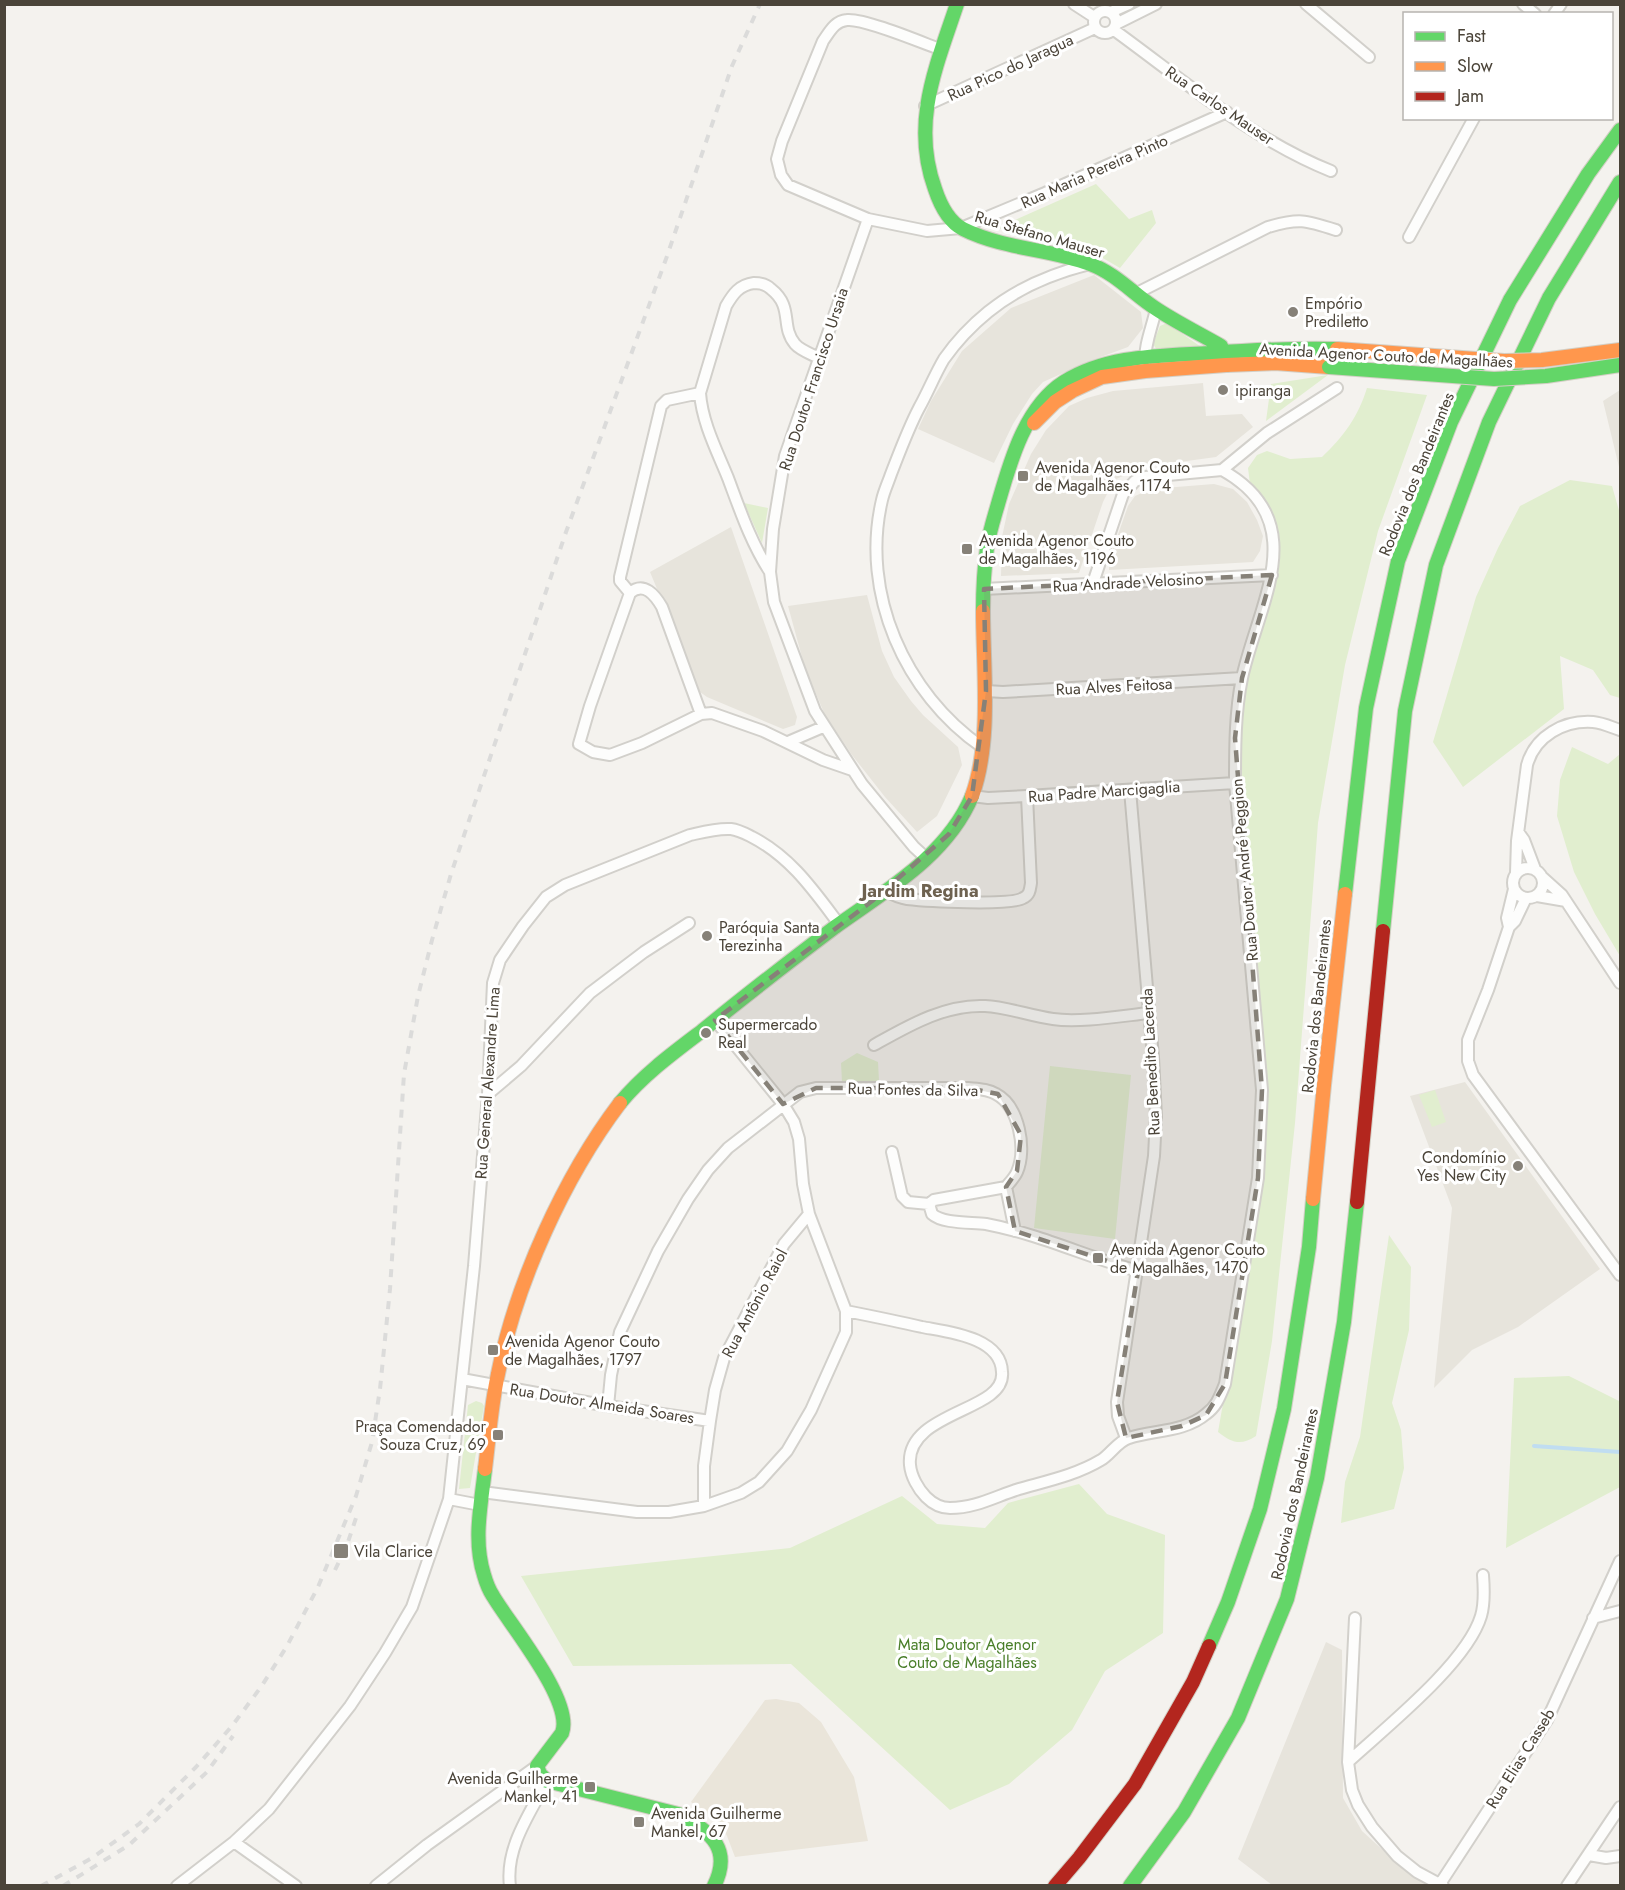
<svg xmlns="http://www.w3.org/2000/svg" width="1625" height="1890" font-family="Jost,sans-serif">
	<rect width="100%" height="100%" fill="#f4f2ee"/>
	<path fill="#e7e4dc" d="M1094,275L1141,312L1143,328L1128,347L1090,361L1043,382L1032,394L1013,424L994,463L918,429L931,401L962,351L1011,308Z
		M1203,383L1206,416L1242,414L1253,427L1216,457L1143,467L1114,480L1103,502L1079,573L1001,576L1002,537L1009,504L1031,454L1046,430L1069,406L1087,398L1113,391Z
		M1620,390V471L1603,401Z
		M1214,484L1233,489L1247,502L1257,520L1263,536L1260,551L1253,562L1109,570V560L1128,506L1135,496L1151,489Z
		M731,527L797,717L795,725L783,729L707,697L700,692L650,572Z
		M867,595L882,651L894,677L911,701L923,715L958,747L962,765L937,816L917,832L885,797L852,755L825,715L805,668L788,606Z
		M1465,1082L1600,1269L1518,1327L1472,1350L1434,1388L1452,1208L1410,1096Z
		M1326,1642L1342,1650L1343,1798L1362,1831L1408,1873L1432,1885H1272L1238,1859Z"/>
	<path fill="#eae5da" d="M776,1699L799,1703L821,1722L854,1777L868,1841L735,1857L727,1836L719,1823L691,1802L765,1700Z"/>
	<path fill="#e1eecf" d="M1096,184L1129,219L1152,210L1156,223L1120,268L1077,243L997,228Z
		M1167,323L1201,347L1157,350L1153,344L1160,326Z
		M1328,375L1266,421L1271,384Z
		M1367,388L1427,395L1378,531L1345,665L1318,823L1295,1123L1272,1341L1256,1436C1241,1446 1232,1443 1218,1432L1222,1409L1230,1378L1263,1178L1266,1137V1088L1258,1005L1241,785L1240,738L1247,679L1277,576L1279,553L1278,534L1273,518L1266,503L1250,484L1248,468L1257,455L1267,451L1290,459L1322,457C1344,436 1358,417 1367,388Z
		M1570,480L1612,486L1620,514V698L1610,695L1593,670L1560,656L1564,709L1463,787L1433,742L1476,597L1498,548L1520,506Z
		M744,503L768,508L762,543Z
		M1572,747L1608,764L1620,754V956L1595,914L1574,872L1557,816L1560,780Z
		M857,1053L878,1062L879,1081L842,1082L841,1063Z
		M1050,1066L1131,1075L1115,1239L1034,1228Z
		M1435,1090L1446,1122L1432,1127L1419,1095Z
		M1389,1235L1411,1267L1409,1330L1392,1403L1401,1430L1404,1468L1394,1509L1341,1523L1345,1482L1360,1437Z
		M1569,1376L1619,1401L1620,1408V1487L1506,1548L1514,1378Z
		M476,1401L482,1403L484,1406L470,1488L459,1489L468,1405Z
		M1079,1484L1107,1514L1165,1535L1163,1633L1105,1671L1072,1730L1009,1784L950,1810L791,1664L573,1666L521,1576L790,1548L902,1496L937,1524L985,1528L1008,1503Z"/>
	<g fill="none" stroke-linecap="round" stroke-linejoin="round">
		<path stroke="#c0ddf1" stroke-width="4" d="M1534,1446L1620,1452"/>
		<defs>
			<path id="street" d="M1074,4L1094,17
				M1306,4L1369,57
				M1523,4L1535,14
				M1094 22a11 11 0 1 1 22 0a11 11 0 1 1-22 0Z
				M1111,12L1129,4
				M1554,14L1561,4
				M1116,24L1156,4
				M1114,30C1183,80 1251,139 1331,171
				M942,50C923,43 864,18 847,20C835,21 830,31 823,41L782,141L777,159L781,175L788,185L868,219L927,231L961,228L1045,193L1227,112
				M925,106L1095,28
				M868,219L785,456L773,529L770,572L774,602L815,711L862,784L914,847L926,858
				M1409,237L1474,118
				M1137,293L1268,227C1299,218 1305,220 1336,230
				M1145,364C1144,345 1152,328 1156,309
				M1222,470L1267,433L1337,388
				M770,572C751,543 740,510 728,478C717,451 702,422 700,393L726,306C733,294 739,285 754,283C760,283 767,285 771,289C794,307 780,326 795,344C800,350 811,354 819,358
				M1093,583L1123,494L1135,481L1146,477L1222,470
				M984,589L1272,575
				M630,593L620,581V577L661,406L667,400L700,393
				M986,691L1003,692L1242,678
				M701,714L662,607C655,595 644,581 630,593L590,706L579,744L593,752L610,755L642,743L701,714L712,713L763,731L823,760L852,770
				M788,742L823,727
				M982,747C905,694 860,593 882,500C884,491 888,483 891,474C900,451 908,429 919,408C928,392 935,374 944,359C956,342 972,325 988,312C1016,289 1054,273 1090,264
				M972,796L988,798L1027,796L1235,783
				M1519,833L1524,840L1535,869
				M1513 883a15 15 0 1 1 30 0a15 15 0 1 1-30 0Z
				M1516,873L1517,841L1527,765C1535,736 1564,720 1593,722C1603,723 1611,727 1620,730
				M1542,877L1562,895L1620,983
				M886,891C893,895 899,898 907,899C925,901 1011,906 1023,898C1030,895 1030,889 1031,883L1027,796
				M1537,896L1566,901
				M1526,898L1515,921L1509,927L1488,990L1468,1040V1061L1473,1075L1620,1275
				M1509,927L1507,918L1514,889
				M874,1045C908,1026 945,1004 985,1006C1008,1007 1030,1016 1053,1019C1079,1023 1121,1016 1149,1013
				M488,1094L521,1066L590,993L644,952L689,923
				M892,1152L902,1196L908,1202L929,1204
				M1006,1187L1015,1231
				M846,1311C871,1316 896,1321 922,1327C948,1332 1001,1337 1002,1372C1003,1381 998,1389 990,1395C965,1414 906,1424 910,1465C911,1476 918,1489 926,1497C932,1503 941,1508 950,1508C976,1508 996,1496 1019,1489C1047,1481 1076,1475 1101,1460C1110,1455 1118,1441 1129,1438C1154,1430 1185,1432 1206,1414C1217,1406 1220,1396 1225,1384L1258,1178L1262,1090L1235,783C1235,748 1235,712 1242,678C1258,604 1314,521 1222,470
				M462,1379L608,1406L710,1421
				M608,1406L611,1375L620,1332L658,1251L688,1199L708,1170L728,1148L800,1092L816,1088H968C978,1089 988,1089 996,1094C1019,1106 1027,1149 1017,1172C1015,1177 1010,1182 1006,1187L934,1200L929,1204L932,1214C943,1224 971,1222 986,1224C1039,1234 1087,1257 1138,1271
				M1126,1438L1118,1416L1117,1402L1154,1156L1156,1117L1153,1057L1130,790
				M482,1492L637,1512H669L704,1506L741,1493L759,1482L787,1451L811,1410L846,1332V1311L809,1214L803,1184L799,1139L794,1122L783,1104L715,1020
				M449,1499L480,1505
				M704,1506V1466L710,1421L715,1390L724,1358L784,1244L809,1214
				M1355,1618L1348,1762L1352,1790L1358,1805L1372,1827L1397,1856L1417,1872L1443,1886
				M1593,1618L1620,1611
				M1348,1762C1385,1728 1467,1663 1481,1616C1485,1603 1484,1588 1483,1575
				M234,1842L296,1886
				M1589,1855L1606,1858L1620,1856
				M1440,1884L1547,1720L1620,1561
				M177,1886L234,1842L269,1809L350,1706L385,1653L412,1607L449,1499L474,1266L488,1094L493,983L500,960L523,926L546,897L565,885L690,835C703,832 717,828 731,829C739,830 746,834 752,837C791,857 814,891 839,924
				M376,1886L427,1845L537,1766
				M510,1886C505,1848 530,1813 547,1781
				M1567,1886L1620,1807"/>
			<path id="fast" d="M957,4C936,67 911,123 935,189C940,204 949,222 963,229C1003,249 1049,249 1090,264C1117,274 1134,295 1158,310C1178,323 1200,334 1221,346L1226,365
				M983,611C983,590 984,569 987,548C989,533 994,518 998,504C1010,462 1025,407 1064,382C1107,355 1160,356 1210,353C1252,350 1294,348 1337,349
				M1345,894L1366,708L1398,561L1451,422L1510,300L1588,174L1620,130
				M1383,931L1405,711L1436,565L1489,422L1549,298L1620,182
				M620,1103C643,1075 673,1053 702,1031C746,995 790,961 835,927C885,891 947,856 972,796
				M485,1469C481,1505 473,1540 484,1575C486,1582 489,1590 493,1596C510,1625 574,1701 562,1733L537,1766L540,1774L547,1781L682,1815C712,1833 732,1850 714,1886
				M1209,1646L1228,1602L1260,1509L1284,1409L1309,1247L1313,1199
				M1130,1886L1184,1812L1238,1718L1287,1599L1317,1478L1344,1322L1357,1202"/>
			<path id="slow" d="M1034,423L1055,402L1072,391L1102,377L1145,371L1226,365L1275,363L1329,367
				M972,796C992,741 983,669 983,611
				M1313,1199L1324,1085L1345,894
				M485,1469C489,1438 491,1405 498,1374C516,1283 564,1177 620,1103"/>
			<path id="jam" d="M1357,1202L1383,931
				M1055,1886L1079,1858L1135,1784L1193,1682L1209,1646"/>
		</defs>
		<use href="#street" stroke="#d2d0cb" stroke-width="14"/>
		<use href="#fast" stroke="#d3cfc5" stroke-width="16"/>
		<use href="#slow" stroke="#d3cfc5" stroke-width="16"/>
		<use href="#jam" stroke="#d3cfc5" stroke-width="16"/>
		<use href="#street" stroke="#fdfdfc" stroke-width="10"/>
		<use href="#fast" stroke="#63d668" stroke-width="14"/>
		<use href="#slow" stroke="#ff974d" stroke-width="14"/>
		<use href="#jam" stroke="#b3261e" stroke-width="14"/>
		<path stroke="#dbdbda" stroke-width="4" stroke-dasharray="8 8" stroke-linecap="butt" d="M335,1570L347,1545L357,1515
			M41,1886L92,1858L139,1824L196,1767L232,1726L261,1687L287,1646L318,1587L356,1496L372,1442L380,1389L390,1289L404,1074L418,996L432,940L451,874L566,532L666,259L732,66L760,4
			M63,1886L129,1845L207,1772L233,1736"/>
		<defs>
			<path id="fast-bridge" d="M1329,367L1494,379L1546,376L1620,365"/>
			<path id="slow-bridge" d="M1337,349L1504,361L1542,360L1620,350"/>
		</defs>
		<use href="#fast-bridge" stroke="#d3cfc5" stroke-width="16" stroke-linecap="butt"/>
		<use href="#slow-bridge" stroke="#d3cfc5" stroke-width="16" stroke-linecap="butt"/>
		<use href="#fast-bridge" stroke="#63d668" stroke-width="14"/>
		<use href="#slow-bridge" stroke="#ff974d" stroke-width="14"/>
	</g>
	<path fill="#868178" fill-opacity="0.2" stroke="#868178" stroke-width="4.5" stroke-dasharray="12 8" stroke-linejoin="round" d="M1272,575L1242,678L1235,738L1262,1090L1258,1178L1225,1384L1206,1415L1182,1426L1126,1438L1117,1402L1138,1271L1015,1231L1006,1187L1017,1171L1021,1135L998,1094L968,1088H816L783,1104L715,1020L872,901L949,834L972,796L986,691L984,589Z"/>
	<g fill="#868178" stroke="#fff" stroke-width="2">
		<circle cx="1293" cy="312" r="6"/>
		<circle cx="1223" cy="390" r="6"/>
		<rect x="1017" y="470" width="12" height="12" rx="3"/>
		<rect x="961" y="543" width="12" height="12" rx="3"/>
		<circle cx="707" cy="936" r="6"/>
		<circle cx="706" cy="1033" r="6"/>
		<circle cx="1518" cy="1166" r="6"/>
		<rect x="1092" y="1252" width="12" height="12" rx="3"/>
		<rect x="487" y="1344" width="12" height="12" rx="3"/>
		<rect x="492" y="1429" width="12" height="12" rx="3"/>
		<rect x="333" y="1543" width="16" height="16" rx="3"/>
		<rect x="584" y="1781" width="12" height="12" rx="3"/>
		<rect x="633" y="1816" width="12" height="12" rx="3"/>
	</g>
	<g text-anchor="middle" stroke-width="6" stroke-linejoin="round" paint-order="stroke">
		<g font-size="16" fill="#4b4439" stroke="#fff">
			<text transform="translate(1010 67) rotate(-25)" y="6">Rua Pico do Jaragua</text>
			<text transform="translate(1220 105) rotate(34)" y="6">Rua Carlos Mauser</text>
			<text transform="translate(1094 171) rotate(-24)" y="6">Rua Maria Pereira Pinto</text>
			<text transform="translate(1040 234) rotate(16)" y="6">Rua Stefano Mauser</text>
			<text transform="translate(1386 355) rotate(3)" y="6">Avenida Agenor Couto de Magalhães</text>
			<text transform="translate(813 379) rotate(-72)" y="6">Rua Doutor Francisco Ursaia</text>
			<text transform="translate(1416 474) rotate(-68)" y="6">Rodovia dos Bandeirantes</text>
			<text transform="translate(1128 582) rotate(-3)" y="6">Rua Andrade Velosino</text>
			<text transform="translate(1114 686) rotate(-3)" y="6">Rua Alves Feitosa</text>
			<text transform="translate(1104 791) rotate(-4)" y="6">Rua Padre Marcigaglia</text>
			<text transform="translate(1244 870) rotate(-95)" y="6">Rua Doutor André Peggion</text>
			<text transform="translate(1316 1006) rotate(-84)" y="6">Rodovia dos Bandeirantes</text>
			<text transform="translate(1150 1062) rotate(-93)" y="6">Rua Benedito Lacerda</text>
			<text transform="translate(487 1083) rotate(-86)" y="6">Rua General Alexandre Lima</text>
			<text transform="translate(913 1089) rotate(1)" y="6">Rua Fontes da Silva</text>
			<text transform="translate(754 1303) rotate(-62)" y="6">Rua Antônio Raiol</text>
			<text transform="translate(602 1403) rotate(9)" y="6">Rua Doutor Almeida Soares</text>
			<text transform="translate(1294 1494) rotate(-78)" y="6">Rodovia dos Bandeirantes</text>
			<text transform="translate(1520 1758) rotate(-58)" y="6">Rua Elias Casseb</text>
		</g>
		<g font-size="16" fill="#4b4439" stroke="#fff" text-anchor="start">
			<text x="1305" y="309">Empório<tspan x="1305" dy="18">Prediletto</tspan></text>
			<text x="1235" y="396">ipiranga</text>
			<text x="1035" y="473">Avenida Agenor Couto<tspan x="1035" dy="18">de Magalhães, 1174</tspan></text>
			<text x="979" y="546">Avenida Agenor Couto<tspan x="979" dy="18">de Magalhães, 1196</tspan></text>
			<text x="719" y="933">Paróquia Santa<tspan x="719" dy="18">Terezinha</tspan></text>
			<text x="718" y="1030">Supermercado<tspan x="718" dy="18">Real</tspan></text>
			<text x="1506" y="1163" text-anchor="end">Condomínio<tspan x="1506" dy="18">Yes New City</tspan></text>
			<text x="1110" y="1255">Avenida Agenor Couto<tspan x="1110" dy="18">de Magalhães, 1470</tspan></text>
			<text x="505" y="1347">Avenida Agenor Couto<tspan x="505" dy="18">de Magalhães, 1797</tspan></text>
			<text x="486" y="1432" text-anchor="end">Praça Comendador<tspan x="486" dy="18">Souza Cruz, 69</tspan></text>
			<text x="354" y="1557">Vila Clarice</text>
			<text x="578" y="1784" text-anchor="end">Avenida Guilherme<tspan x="578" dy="18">Mankel, 41</tspan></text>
			<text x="651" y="1819">Avenida Guilherme<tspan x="651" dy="18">Mankel, 67</tspan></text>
		</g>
		<g font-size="16" fill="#4a7f2a" stroke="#fff">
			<text x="967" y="1650">Mata Doutor Agenor<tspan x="967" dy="18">Couto de Magalhães</tspan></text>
		</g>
		<g font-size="18" font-weight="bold" fill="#6e6250" stroke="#fff">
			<text x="920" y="897">Jardim Regina</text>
		</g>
	</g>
	<rect width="1625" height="1890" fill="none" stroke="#4b4439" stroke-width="12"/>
	<rect x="1403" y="12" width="210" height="108" fill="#ffffff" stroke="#b7b4b0" stroke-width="1.5"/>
	<rect x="1415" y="32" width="30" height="9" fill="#63d668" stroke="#b7b4b0" stroke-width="1.5"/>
	<text x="1457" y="42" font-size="18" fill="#4b4439">Fast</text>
	<rect x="1415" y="62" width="30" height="9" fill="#ff974d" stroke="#b7b4b0" stroke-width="1.5"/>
	<text x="1457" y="72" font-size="18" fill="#4b4439">Slow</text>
	<rect x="1415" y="92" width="30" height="9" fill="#b3261e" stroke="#b7b4b0" stroke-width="1.5"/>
	<text x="1457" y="102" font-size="18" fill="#4b4439">Jam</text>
</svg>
